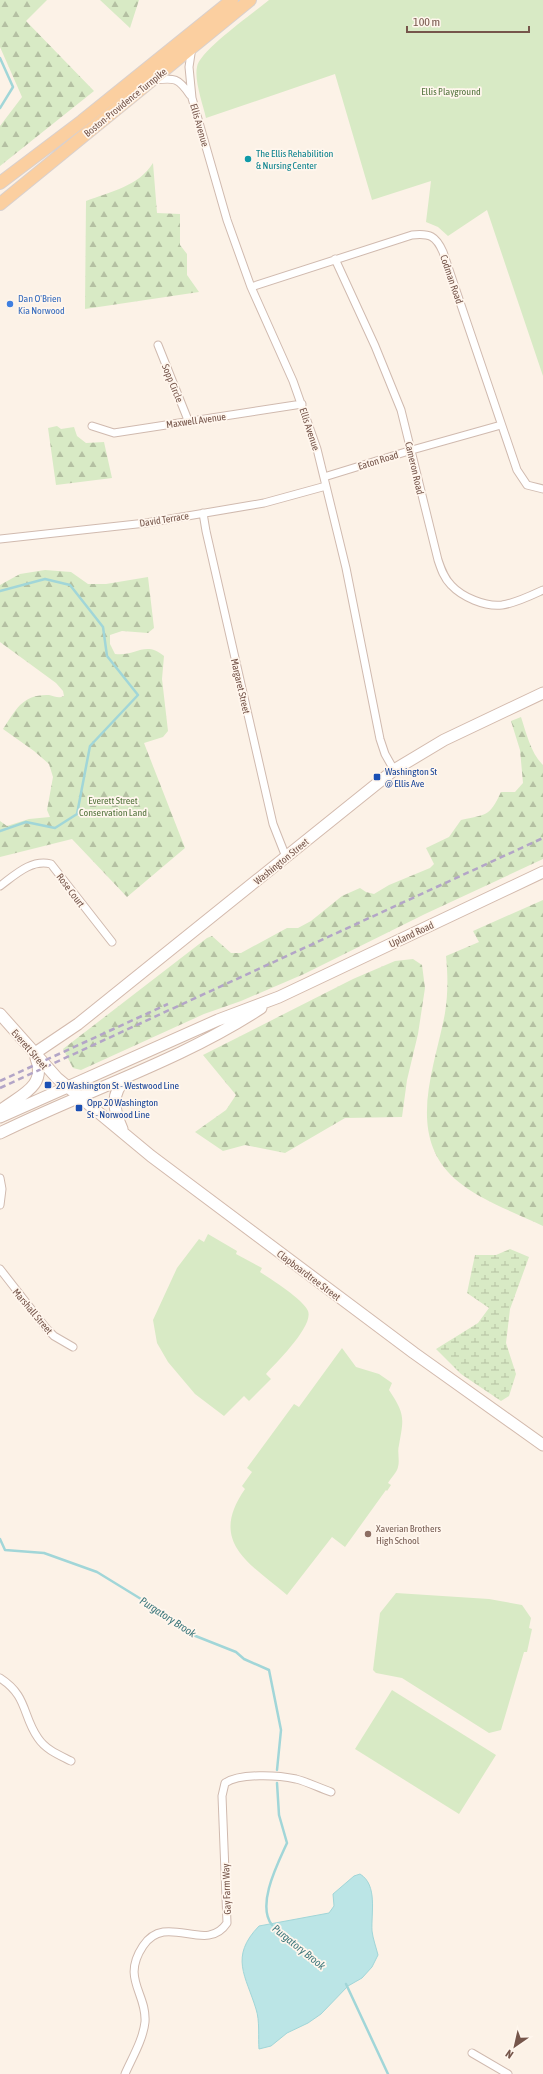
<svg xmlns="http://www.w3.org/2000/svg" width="543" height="2074" font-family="'Asap Condensed',sans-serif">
	<defs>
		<pattern id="forest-firs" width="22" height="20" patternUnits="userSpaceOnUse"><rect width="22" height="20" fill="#d8eac5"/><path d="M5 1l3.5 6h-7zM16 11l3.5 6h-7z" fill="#b4c0a2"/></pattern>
		<pattern id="wetland-marsh" width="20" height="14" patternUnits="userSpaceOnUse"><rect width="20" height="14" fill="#d8eac5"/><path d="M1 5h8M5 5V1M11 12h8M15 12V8" fill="none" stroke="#b4c0a2"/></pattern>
	</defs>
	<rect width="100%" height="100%" fill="#fcf2e7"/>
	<path fill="url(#forest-firs)" d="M0,0H47L26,21L94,91L0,166V126L22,97L0,47Z
		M100,0H139L130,28Z
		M153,163L157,213L180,214V245L187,254V275L199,292L85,309L86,201C110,192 139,186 153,163Z
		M57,426L61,429L74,427L77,436L86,443L104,442L112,478L56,485L48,428Z
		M45,570L71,572L88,584H106L148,577L154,628L148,633L122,631L110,635V644L115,654C135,657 145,640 164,656L162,679L168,731L163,737L144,743L185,848L127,897L72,839L0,857V821L7,826L29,819L50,817L47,810L53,777L49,764L34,751L3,729C16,710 22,694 49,695C55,696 58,699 64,696L63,691L56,683L0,642V585L20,574Z
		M521,717C526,732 531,754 543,765V859L425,914L304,974L241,1001L204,1014L81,1070L73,1068L63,1049L207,938L212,936L231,953H241L287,928H298L311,921L342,896L360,888L366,892L374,894L389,885L430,868L434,864L426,848L449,837L461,820C486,814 489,818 501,792H515L523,783L520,750L511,721Z
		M543,900V1226C514,1212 479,1200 455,1179C405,1134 435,1068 445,1013C448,994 448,976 446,956L479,942L473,931Z
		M413,959L422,965L425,988L418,1034L407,1080L402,1117L345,1118L285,1153L245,1145L223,1151L195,1132L226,1110L236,1095L203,1055L353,979L395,961Z"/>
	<path fill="url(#wetland-marsh)" d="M510,1249L529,1257L510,1309L506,1343L516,1374L509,1396L501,1401L461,1374L436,1349L478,1323L489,1308L467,1293L475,1255H496Z"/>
	<path fill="#d8eac5" d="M269,0H543V376L487,210L448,236L438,227L426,222L431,181L372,200L335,74L206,118C203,105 194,80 197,67C199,51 255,12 269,0Z
		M208,1234L237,1251L236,1254L262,1268L260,1272C271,1279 304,1300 308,1311C314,1326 276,1363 266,1374L271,1379L249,1401L244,1396L224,1416L195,1394L168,1362L157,1343L153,1320L177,1268L199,1239L204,1242Z
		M342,1348L356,1367L379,1374L392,1383L389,1390C405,1414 404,1418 399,1445C397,1452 400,1460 398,1467C397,1472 391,1478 388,1483L391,1485L387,1491L386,1490L345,1547L332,1537L287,1595C249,1563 208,1542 245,1489L242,1486L252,1472L247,1468L294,1404L299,1407Z
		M396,1593L489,1599L522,1605L531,1618L529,1628L532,1629L527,1652H524L501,1730L489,1733L402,1678L376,1673L373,1670L380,1613Z
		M392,1690L496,1755L459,1814L355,1749Z"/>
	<path fill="#bbe5e6" stroke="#a1d6d8" d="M360,1874C378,1885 371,1913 372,1931C373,1939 376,1947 378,1955L372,1967L362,1978L348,1986L321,2014L308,2023L287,2033L271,2046L259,2049C258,2037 260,2021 256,2009C246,1976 229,1957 259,1926L329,1913L334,1906L333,1894L354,1876Z"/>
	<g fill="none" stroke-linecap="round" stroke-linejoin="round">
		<path stroke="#a1d6d8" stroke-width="2.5" d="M0,58L13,87L0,108
			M0,591L45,579L70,585L103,627L107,656L138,695L90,746L77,814L55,828L26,822L0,831
			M0,1539L5,1550L44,1553L97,1572L185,1626L193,1635L236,1652L244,1659L269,1670L281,1730L277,1770
			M272,1925C256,1905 278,1863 287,1843L279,1815L277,1783
			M346,1984L388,2074"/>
		<defs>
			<path id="street" d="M192,47L189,67L192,98L227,220L251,287L293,381L317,449L346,568L380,739L385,754L394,770
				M154,80C174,78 178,77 190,95
				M335,259L375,346L401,410L438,560C441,569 444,578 451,585C462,597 485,607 502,605C516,603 530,596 543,590
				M251,287L412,235C430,233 436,236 443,252L517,470L527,485L543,489
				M158,345L188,420
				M92,426L114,433L302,404
				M324,477L412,450L501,425
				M203,513L206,531L273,824L286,857
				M0,539L146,523L264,503L326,486
				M0,886C15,875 31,859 51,864L112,942
				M0,1178L2,1189L0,1205
				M0,1269L46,1328L54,1336L73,1347
				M0,1678C28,1696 22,1715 38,1738C46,1750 59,1755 71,1761
				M472,2053L508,2074
				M125,2074C132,2058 143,2040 145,2022C147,1993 121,1979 143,1946C166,1911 206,1955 227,1923L222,1796L225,1783C240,1773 278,1775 296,1779C308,1782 319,1788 331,1792"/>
			<path id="secondary" d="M0,1014L57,1078L151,1156L414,1353L543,1445
				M35,1053L78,1024L394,770L444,740L543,693
				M0,1111C20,1095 47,1087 36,1058
				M0,1117L218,1020L279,997L543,872
				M122,1129C114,1111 110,1093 126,1079
				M0,1133C87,1090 180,1061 261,1008"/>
			<path id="primary" d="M0,183L82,121L232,0
				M0,204L250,0"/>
		</defs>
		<use href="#street" stroke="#d0baaf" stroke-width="9"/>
		<use href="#secondary" stroke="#d3baad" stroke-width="13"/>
		<use href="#primary" stroke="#d9d0cd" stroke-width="14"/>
		<use href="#street" stroke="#fff" stroke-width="7"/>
		<use href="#secondary" stroke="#fff" stroke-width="11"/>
		<use href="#primary" stroke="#fbcfa0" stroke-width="12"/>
		<path stroke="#b3a5c7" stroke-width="2.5" stroke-dasharray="6 4" stroke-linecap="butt" d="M0,1081L168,1004
			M0,1088L543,838"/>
	</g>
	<circle fill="#0f9aa8" stroke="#fff6ed" stroke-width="1.5" cx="248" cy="159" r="4"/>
	<circle fill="#3f7fe0" stroke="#fff6ed" stroke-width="1.5" cx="10" cy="304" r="4"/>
	<g fill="#1a4fb4" stroke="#fff6ed" stroke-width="1.5">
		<rect x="373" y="773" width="8" height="8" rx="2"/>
		<rect x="44" y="1081" width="8" height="8" rx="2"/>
		<rect x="75" y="1104" width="8" height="8" rx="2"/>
	</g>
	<circle fill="#8d6e63" stroke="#fff6ed" stroke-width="1.5" cx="368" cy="1534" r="4"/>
	<g text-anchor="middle" stroke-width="3.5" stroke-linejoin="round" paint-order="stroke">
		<g font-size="10" fill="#567640" stroke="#fff6ed">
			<text x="451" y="95">Ellis Playground</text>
			<text x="113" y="804">Everett Street<tspan x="113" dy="12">Conservation Land</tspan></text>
		</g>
		<g font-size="10" fill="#76564b" stroke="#fff6ed">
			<text transform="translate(125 102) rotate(-39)" y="4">Boston-Providence Turnpike</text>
			<text transform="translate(200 125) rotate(74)" y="4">Ellis Avenue</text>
			<text transform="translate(452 279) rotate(71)" y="4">Codman Road</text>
			<text transform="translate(173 383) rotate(68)" y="4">Sopp Circle</text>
			<text transform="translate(196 420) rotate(-8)" y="4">Maxwell Avenue</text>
			<text transform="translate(310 429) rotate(72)" y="4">Ellis Avenue</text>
			<text transform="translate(378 460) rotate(-17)" y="4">Eaton Road</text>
			<text transform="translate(415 468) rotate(77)" y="4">Cameron Road</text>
			<text transform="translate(164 519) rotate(-9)" y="4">David Terrace</text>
			<text transform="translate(241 686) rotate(77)" y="4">Margaret Street</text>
			<text transform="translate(281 861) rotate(-39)" y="4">Washington Street</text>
			<text transform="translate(71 890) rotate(53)" y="4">Rose Court</text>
			<text transform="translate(411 934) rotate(-25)" y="4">Upland Road</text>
			<text transform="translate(30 1049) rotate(49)" y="4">Everett Street</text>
			<text transform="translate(309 1275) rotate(37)" y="4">Clapboardtree Street</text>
			<text transform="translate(33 1311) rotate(50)" y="4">Marshall Street</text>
			<text transform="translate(226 1889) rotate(-92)" y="4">Gay Farm Way</text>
		</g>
		<g font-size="10" fill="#0d838f" stroke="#fff6ed" text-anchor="start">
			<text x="256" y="157">The Ellis Rehabilition<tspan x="256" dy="12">&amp; Nursing Center</tspan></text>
		</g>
		<g font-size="10" fill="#366cbe" stroke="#fff6ed" text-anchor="start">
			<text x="18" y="302">Dan O'Brien<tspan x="18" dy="12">Kia Norwood</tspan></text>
		</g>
		<g font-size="10" fill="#164399" stroke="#fff6ed" text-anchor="start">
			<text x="385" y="775">Washington St<tspan x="385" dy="12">@ Ellis Ave</tspan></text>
			<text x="56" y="1089">20 Washington St - Westwood Line</text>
			<text x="87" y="1106">Opp 20 Washington<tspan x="87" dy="12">St - Norwood Line</tspan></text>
		</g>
		<g font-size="10" fill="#785e54" stroke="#fff6ed" text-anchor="start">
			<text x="376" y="1532">Xaverian Brothers<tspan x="376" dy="12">High School</tspan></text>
		</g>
		<g font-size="11" font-style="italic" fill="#3e787c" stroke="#fff6ed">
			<text transform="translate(168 1617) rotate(33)" y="4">Purgatory Brook</text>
			<text transform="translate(299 1947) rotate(39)" y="4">Purgatory Brook</text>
		</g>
	</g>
	<g transform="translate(515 2046) rotate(214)" stroke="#fff6ed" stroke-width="3" paint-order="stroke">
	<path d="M0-3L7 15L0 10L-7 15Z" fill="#76564b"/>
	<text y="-6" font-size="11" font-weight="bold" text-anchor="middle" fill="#76564b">N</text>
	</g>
	<path d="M407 26v6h122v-6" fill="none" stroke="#76564b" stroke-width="2"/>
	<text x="413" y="26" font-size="12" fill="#76564b" stroke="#fff6ed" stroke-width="3" paint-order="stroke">100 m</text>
</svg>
